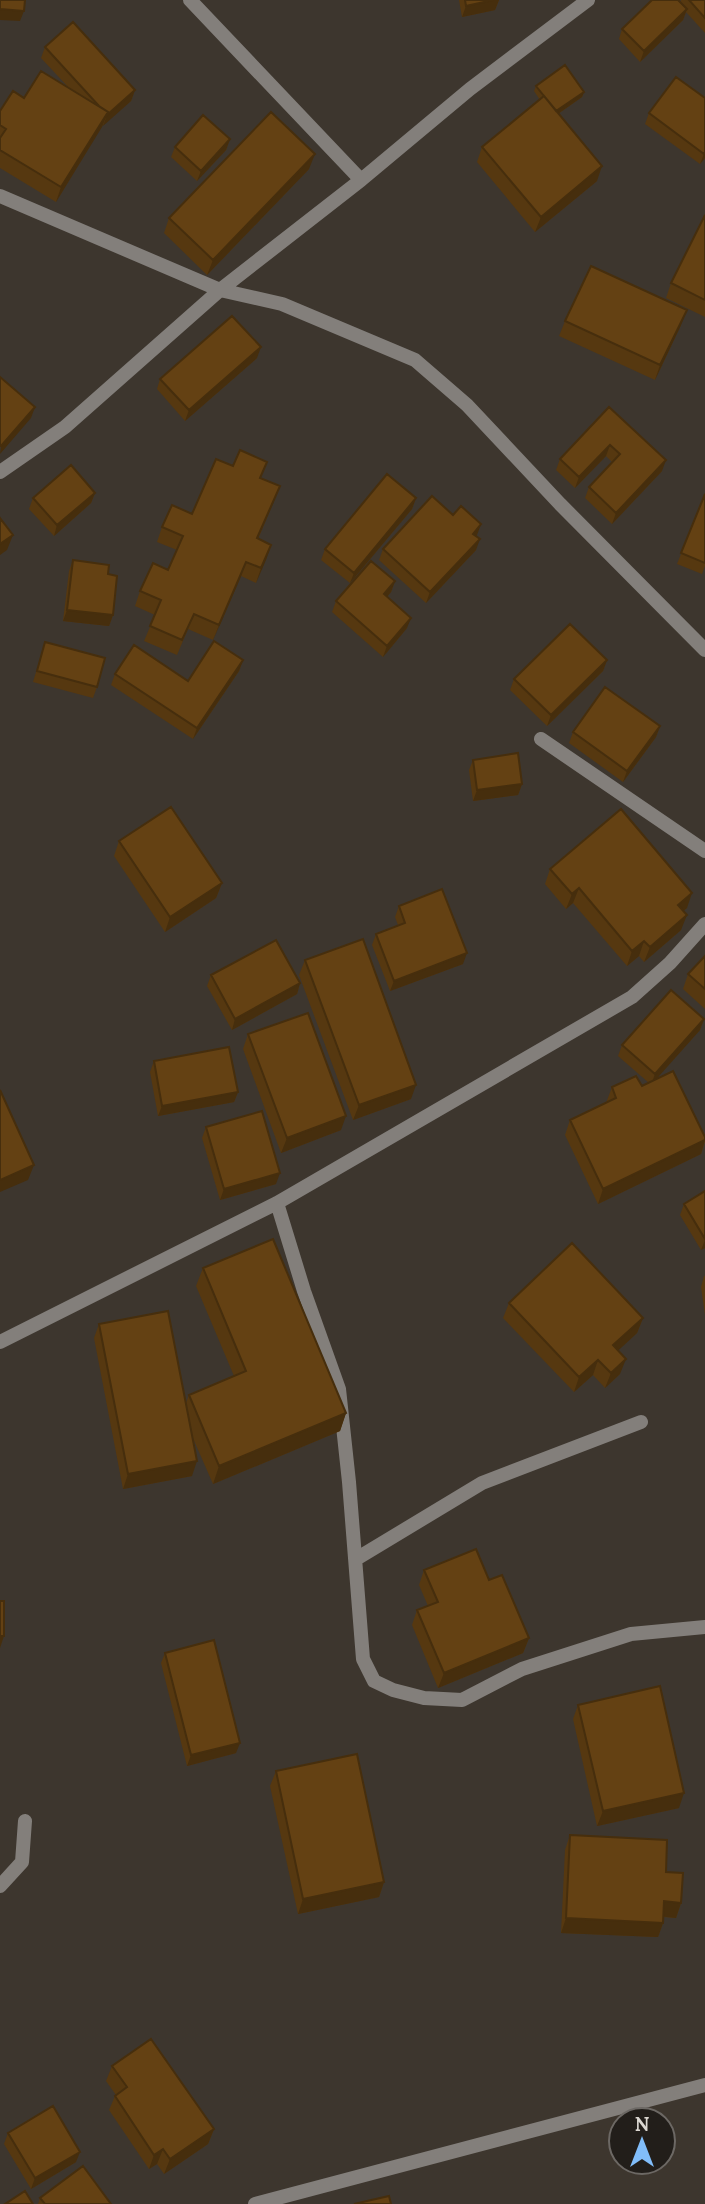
<svg xmlns="http://www.w3.org/2000/svg" width="705" height="2204" font-family="Lora,serif">
	<rect width="100%" height="100%" fill="#3d362e"/>
	<g fill="none" stroke-linecap="round" stroke-linejoin="round">
		<path stroke="#837f7b" stroke-width="14" d="M190,0L361,180
			M0,196L220,290L282,304L415,360L467,405L560,504L705,650
			M0,472L65,427L220,290L361,180L470,89L588,0
			M541,739L705,851
			M277,1203L304,1291L339,1389L349,1482L363,1659L374,1681L393,1690L424,1698L462,1700L522,1669L631,1634L705,1627
			M0,1342L277,1203L632,997L670,963L705,924
			M356,1559L482,1483L641,1422
			M0,1886L22,1862L25,1821
			M255,2204L705,2085"/>
	</g>
	<path fill="#563810" d="M459,0H499L495,10L462,17Z
		M681,0H705V33L686,12L683,20L640,62L619,39L622,29L680,3Z
		M45,47L135,90L131,101L102,126L56,202L0,168V111L24,98L69,88L41,58Z
		M536,86L584,92L582,97L558,114L597,181L535,232L477,162L482,147L540,100L534,91Z
		M705,98V158L700,164L645,124L649,113Z
		M230,139L226,150L197,181L171,157L175,147Z
		M309,169L207,275L164,233L169,218Z
		M705,215V317L666,298L671,283Z
		M565,321L681,325L655,380L559,336Z
		M257,358L185,421L157,389L160,379Z
		M609,407L662,471L612,524L585,498L589,487L612,462L606,456L575,488L556,470L560,459Z
		M261,478L274,501L258,539L271,545L256,583L241,576L213,640L188,629L177,655L144,641L155,615L135,606L140,591L168,570L177,550L157,542L162,527L192,514Z
		M95,493L91,503L54,536L29,509L33,498Z
		M705,494V566L702,574L677,564Z
		M416,498L412,509L350,583L321,560L325,549Z
		M481,524L476,536V550L426,603L379,560L383,549Z
		M73,560L108,574L113,615L109,626L63,621L69,571Z
		M395,581L391,592L387,597L407,628L383,657L332,612L336,601Z
		M45,642L97,687L93,698L33,682Z
		M243,660L239,671L193,739L111,685L115,674L188,681Z
		M607,660L603,671L547,726L510,690L514,679Z
		M660,726L656,737L623,782L569,743L573,732Z
		M473,760L522,784L518,795L473,801L469,770Z
		M119,841L222,883L216,898L165,932L114,856Z
		M550,869L687,908L683,911L681,930L644,962L639,956L627,966L573,903L566,909L545,884Z
		M399,906L463,964L390,991L372,945L376,934L398,925L395,917Z
		M705,956V1009L683,989L688,974Z
		M305,960L411,1099L353,1120L299,975Z
		M211,975L300,983L297,994L232,1030L207,986Z
		M704,1019L700,1030L655,1080L705,1137V1142L701,1154L598,1204L565,1135L570,1120L606,1103L612,1087L642,1086L649,1083L618,1056L622,1045Z
		M248,1034L341,1130L281,1153L243,1049Z
		M154,1061L238,1092L234,1102L158,1116L150,1072Z
		M206,1127L276,1184L220,1200L202,1138Z
		M705,1191V1248L701,1250L680,1215L684,1204Z
		M203,1268L346,1413L340,1431L213,1484L192,1436V1476L123,1489L94,1338L99,1324L186,1403L189,1395L234,1376L196,1286Z
		M704,1276H705V1315L701,1287Z
		M509,1303L643,1318L637,1333L618,1350L620,1374L605,1388L593,1375L574,1392L503,1318Z
		M424,1570L529,1638L523,1653L438,1688L412,1625L417,1610L428,1606L419,1585Z
		M165,1653L236,1753L187,1766L161,1663Z
		M578,1705L679,1808L597,1826L573,1719Z
		M276,1771L384,1882L379,1897L298,1914L270,1786Z
		M570,1835L666,1872L681,1903L676,1918L663,1917V1923L658,1937L561,1933L565,1850Z
		M112,2066L214,2129L208,2144L164,2174L157,2164L149,2169L109,2110L115,2096L116,2095L106,2081Z
		M8,2133L76,2162L31,2189L4,2144Z
		M40,2198L111,2204H38Z"/>
	<path fill="#462e0d" d="M493,0H499L495,10L462,17L466,6Z
		M0,9L24,11L20,21L0,20Z
		M687,9L683,20L640,62L644,51Z
		M135,90L131,101L103,126L107,115Z
		M584,92L582,97L552,118L554,112Z
		M108,112L102,127L56,202L61,187Z
		M230,139L226,150L197,181L201,171Z
		M705,152V158L700,164L704,154Z
		M315,154L309,169L207,275L213,260Z
		M602,166L597,181L535,232L541,217Z
		M687,310L681,325L655,380L660,365Z
		M261,347L257,358L185,421L189,410Z
		M35,407L31,418L0,454L1,446Z
		M610,445L606,456L575,488L579,477Z
		M666,460L662,471L612,524L616,513Z
		M280,486L274,501L251,553L257,538Z
		M95,493L91,503L54,536L57,525Z
		M416,498L412,509L350,583L354,573Z
		M481,524L477,535L469,544L473,534Z
		M13,535L7,550L0,555V544Z
		M480,539L476,550L426,603L430,592Z
		M271,545L266,560L256,583L261,568Z
		M246,562L241,576L213,640L219,625Z
		M395,581L391,592L380,605L384,594Z
		M67,610L113,615L109,626L63,621Z
		M411,618L407,628L383,657L387,646Z
		M243,660L239,671L193,739L197,728Z
		M607,660L603,671L547,726L551,715Z
		M660,726L656,737L623,782L627,771Z
		M522,784L518,795L473,801L477,790Z
		M222,883L216,898L165,932L170,917Z
		M579,888L573,903L566,909L572,894Z
		M692,893L687,908L672,920L678,905Z
		M687,915L681,930L644,962L650,947Z
		M644,941L639,956L627,966L632,951Z
		M467,953L463,964L390,991L394,981Z
		M300,983L297,994L232,1030L235,1019Z
		M704,1019L700,1030L651,1085L655,1074Z
		M416,1085L411,1099L353,1120L359,1105Z
		M238,1092L234,1102L158,1116L162,1106Z
		M346,1116L341,1130L281,1153L287,1138Z
		M705,1140L701,1154L598,1204L603,1189Z
		M34,1165L28,1180L0,1192V1180Z
		M280,1173L276,1184L220,1200L224,1189Z
		M705,1240V1248L701,1250Z
		M643,1318L637,1333L608,1360L613,1345Z
		M626,1359L620,1374L605,1388L611,1373Z
		M598,1360L593,1375L574,1392L579,1377Z
		M346,1413L340,1431L213,1484L219,1466Z
		M197,1461L192,1476L123,1489L128,1474Z
		M0,1636H4L0,1648Z
		M529,1638L523,1653L438,1688L444,1673Z
		M240,1743L236,1753L187,1766L191,1755Z
		M684,1793L679,1808L597,1826L603,1811Z
		M384,1882L379,1897L298,1914L303,1899Z
		M664,1901L681,1903L676,1918L658,1916Z
		M566,1918L663,1923L658,1937L561,1933Z
		M214,2129L208,2144L164,2174L170,2159Z
		M163,2149L157,2164L149,2169L154,2155Z
		M80,2152L76,2162L31,2189L35,2178Z"/>
	<path fill="#644113" stroke="#462e0d" stroke-width="2" d="M0,0H25L24,11L0,9Z
		M465,0H493L466,6Z
		M652,0H678L687,9L644,51L622,29Z
		M689,0H705V18Z
		M73,22L135,90L107,115L108,112L99,106L45,47Z
		M565,65L584,92L556,111L536,86Z
		M41,71L108,112L61,187L0,150V138L6,129L0,125V111L13,91L24,98Z
		M676,77L705,98V152L704,154L649,113Z
		M544,96L602,166L541,217L482,147Z
		M271,112L315,154L213,260L169,218Z
		M203,115L230,139L201,171L175,147Z
		M705,215V300L671,283Z
		M591,266L687,310L660,365L565,321Z
		M232,316L261,347L189,410L160,379Z
		M0,377L35,407L1,446H0Z
		M609,407L666,460L616,513L589,487L620,454L610,445L579,477L560,459Z
		M240,450L267,462L260,478L280,486L257,538L271,545L261,568L246,562L219,625L194,614L182,640L150,626L161,600L140,591L153,563L168,570L183,536L162,527L172,505L192,514L216,459L233,466Z
		M71,465L95,493L57,525L33,498Z
		M387,474L416,498L354,573L325,549Z
		M705,494V563L681,553Z
		M432,496L453,515L461,506L481,524L473,534L480,539L430,592L383,549Z
		M0,518L13,535L0,544Z
		M73,560L109,565L108,574L117,576L113,615L67,610Z
		M371,561L395,581L384,594L411,618L387,646L336,601Z
		M570,624L607,660L551,715L514,679Z
		M214,641L243,660L197,728L115,674L134,645L188,681Z
		M45,642L105,658L97,687L37,671Z
		M605,687L660,726L627,771L573,732Z
		M518,753L522,784L477,790L473,760Z
		M171,807L222,883L170,917L119,841Z
		M621,809L692,893L678,905L687,915L650,947L644,941L632,951L579,888L572,894L550,869Z
		M442,889L467,953L394,981L376,934L405,923L399,906Z
		M363,939L416,1085L359,1105L305,960Z
		M276,940L300,983L235,1019L211,975Z
		M705,956V989L688,974Z
		M671,990L704,1019L655,1074L622,1045Z
		M308,1013L346,1116L287,1138L248,1034Z
		M229,1047L238,1092L162,1106L154,1061Z
		M673,1071L705,1137V1140L603,1189L570,1120L616,1098L612,1087L636,1076L642,1086Z
		M0,1090L34,1165L0,1180Z
		M262,1111L280,1173L224,1189L206,1127Z
		M705,1191V1239L684,1204Z
		M273,1239L346,1413L219,1466L189,1395L246,1371L203,1268Z
		M572,1243L643,1318L613,1345L626,1359L611,1373L598,1360L579,1377L509,1303Z
		M168,1311L197,1461L128,1474L99,1324Z
		M476,1549L489,1580L502,1575L529,1638L444,1673L417,1610L438,1602L424,1570Z
		M0,1601H4V1636H0Z
		M214,1640L240,1743L191,1755L165,1653Z
		M660,1686L684,1793L603,1811L578,1705Z
		M357,1754L384,1882L303,1899L276,1771Z
		M570,1835L667,1840L666,1872L683,1873L681,1903L664,1901L663,1923L566,1918Z
		M151,2039L214,2129L170,2159L163,2149L154,2155L115,2096L127,2087L112,2066Z
		M53,2106L80,2152L35,2178L8,2133Z
		M83,2166L111,2204H45L40,2198Z
		M25,2191L33,2204H5Z
		M389,2196L391,2204H354Z"/>
	<g transform="translate(642 2141)"><circle r="33" fill="#221e1a" stroke="#6c6864" stroke-width="2"/>
	<path d="M0-5L12 26L0 18L-12 26Z" fill="#81bdfa"/>
	<text y="-10" font-size="19" font-weight="bold" text-anchor="middle" fill="#dcd8d2">N</text>
	</g>
</svg>
